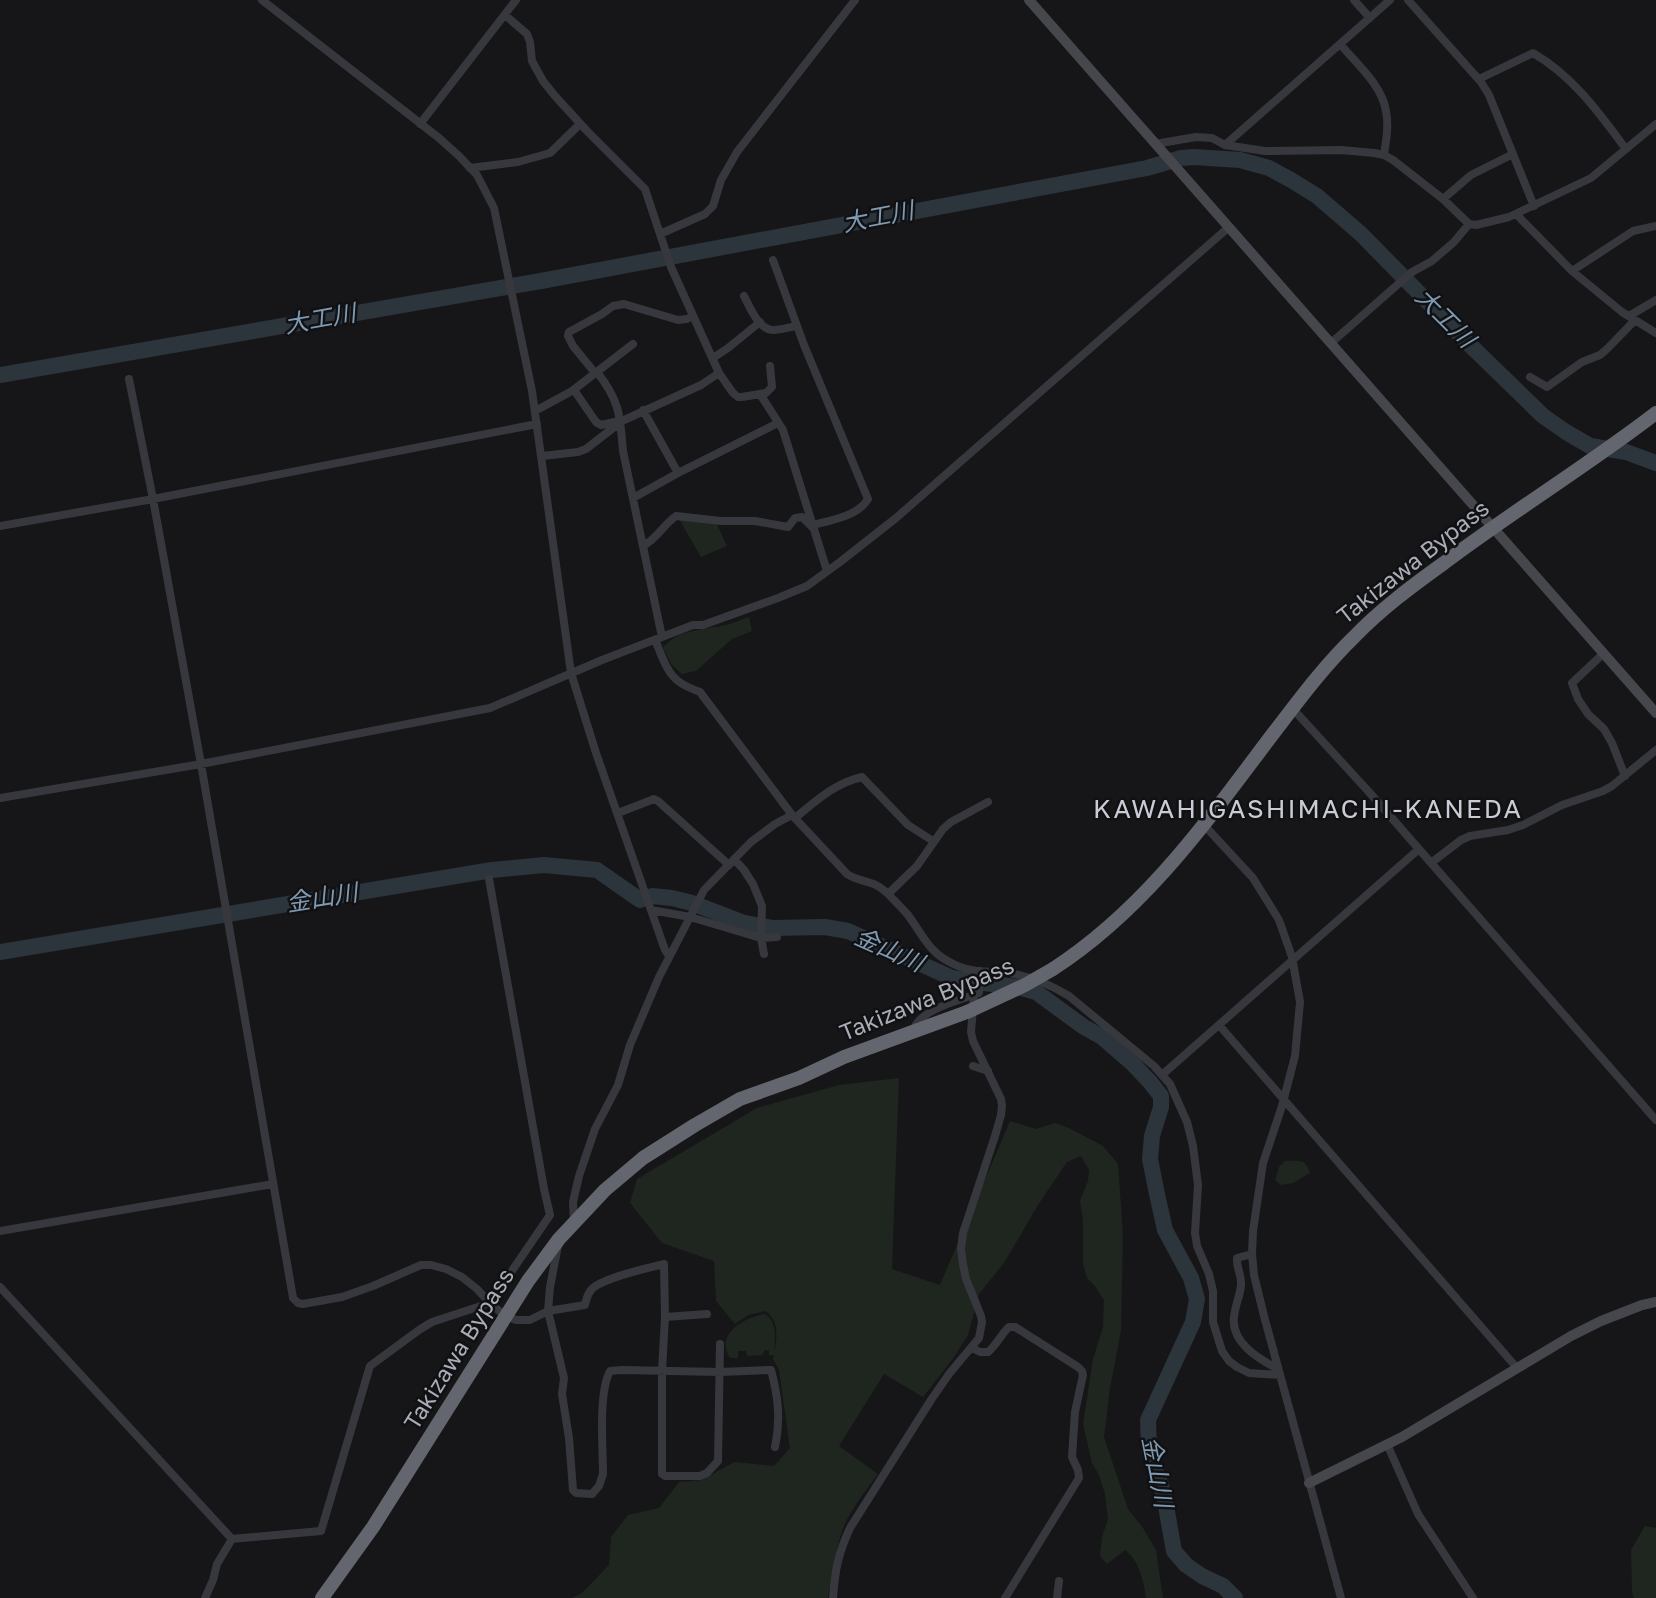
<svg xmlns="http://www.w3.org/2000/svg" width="1656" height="1598" font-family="'Golos Text','Noto Sans JP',sans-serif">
	<rect width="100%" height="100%" fill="#161618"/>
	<path fill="#1e261f" d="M679,519L716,522L727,546L701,557Z
		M749,617L752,631L732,639L696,671L682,674L672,665L663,648C675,632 697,630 715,627C726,626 738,621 749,617Z
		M899,1078L892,1269L940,1285L1010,1121L1036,1129L1055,1123L1069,1128L1103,1146L1118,1164L1123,1235L1121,1331L1110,1388L1104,1437L1128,1509L1143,1528L1156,1550L1163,1598H1146C1144,1582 1139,1560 1125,1550L1107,1564L1100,1556L1102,1537L1108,1519L1105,1494L1099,1475L1092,1463L1083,1424L1093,1359L1103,1327L1104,1300L1094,1285L1087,1278L1083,1263V1221L1080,1200L1088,1181L1089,1170L1081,1156L1067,1162L1038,1205L1004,1263L979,1294L968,1335L952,1360L923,1397L884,1374L839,1446L878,1474C865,1492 850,1510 842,1531C835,1553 832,1576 828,1598H572L582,1593L609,1565L611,1537L628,1515L659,1508L679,1482L702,1480L734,1462L774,1466L790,1448L779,1370L773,1359L774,1355H769V1351L765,1350L762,1355L747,1356L746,1351H738V1358H730C714,1334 745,1317 765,1314C778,1323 774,1337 775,1350C777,1335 779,1322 766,1311L748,1315L735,1324L716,1301L714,1261L662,1243L630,1203L637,1179L757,1108L839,1085Z
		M1285,1161C1298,1161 1306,1158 1310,1173L1293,1183L1281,1185L1275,1180L1279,1167Z
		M1645,1526L1656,1528V1598H1634L1632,1592L1631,1550Z"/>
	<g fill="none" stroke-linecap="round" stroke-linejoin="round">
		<path stroke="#2c353c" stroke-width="16" d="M0,375L541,281L1147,168L1181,158L1194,157L1240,160L1269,168L1291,180L1317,196L1361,234L1469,344L1543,416L1566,432L1590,446L1626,452L1656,463
			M0,952L492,870L544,865L597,870L640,900L652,896L672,898L692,903L744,923L772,928L825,927L848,931L952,978L976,982L1018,987L1036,992L1084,1027L1102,1037L1133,1064L1150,1082L1161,1096V1107L1152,1136L1150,1159L1157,1194L1165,1230L1191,1278L1197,1299L1193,1322L1148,1420L1149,1451L1164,1495L1174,1551L1186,1565L1202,1576L1223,1586L1235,1598"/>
		<path stroke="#37383d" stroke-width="8" d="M262,0L439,138L459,156L477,175L494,208L532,391L571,673L596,753L665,950L669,956
			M1354,0L1370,18
			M1408,0L1481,82L1489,95L1534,206
			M505,15L527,34L530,42L532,61L543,81L555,96L588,132L645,189L671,267L719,373L733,393L738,397H742L766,393L772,387L770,366
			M1340,44C1356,63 1382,85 1386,111C1389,126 1386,141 1384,155
			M1479,79L1533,53C1573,76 1599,113 1626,149
			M420,124L516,0
			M1155,144L1196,137L1212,138L1225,145L1265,151L1341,150L1374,153L1384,155L1393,160L1443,199L1469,224L1476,225L1509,217L1591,178L1656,124
			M1225,145L1390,0
			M470,168L518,162L550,153L580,124
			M1443,199L1471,175L1513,154
			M1516,214L1572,271L1622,312L1656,333
			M660,234L705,214L713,206L721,180L737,152L855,0
			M773,260L804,345L868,499C858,516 832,520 813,525
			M1572,271L1633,231L1656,226
			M744,296C750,307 758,330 774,330C781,330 790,327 797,326
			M1629,316L1656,300
			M1331,343L1412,272L1432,261L1454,242L1469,224
			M713,358L728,348L760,322
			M597,372C620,401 620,416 623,451L662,637
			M595,373L573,346L568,336L569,332L602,314L613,306L624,304L678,320L687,319L693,316
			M1530,377L1547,387L1582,362L1600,355L1608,348L1635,320
			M129,379L153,499L201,764L293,1298L298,1303L303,1304L342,1297L373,1286L421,1265H431L446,1269L462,1277L477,1289L490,1303L505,1316L516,1320H530L548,1311L585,1305C586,1300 588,1294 591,1290C601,1278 648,1268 664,1264L665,1317L662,1371V1474L665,1476H700L707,1473L718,1461L720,1344
			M574,390L596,422L601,425L619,421
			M760,394L783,430L827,571
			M643,410L678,473
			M535,411L572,391L633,344
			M542,456L578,452L586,449L622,421L701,385L719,373
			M633,498L678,473L778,423
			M0,526L153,499L537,424
			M643,546C657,539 664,524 676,516L721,521H755L788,527L795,518L802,517L814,529
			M655,640C661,653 666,672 678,681C684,686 692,689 700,692L792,815L847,874C860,883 872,879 886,892C893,899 901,907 908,915C920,931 928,950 946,960C960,969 976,972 992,972C998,973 1003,972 1009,973C1029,976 1051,985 1069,996L1154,1066L1170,1084L1187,1122L1193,1146L1198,1185L1195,1233L1197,1246L1209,1274L1213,1291V1322L1222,1351L1229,1361L1237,1367L1249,1373L1280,1375
			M1604,653L1572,683L1578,699L1588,714L1604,729L1612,743L1625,776
			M1292,708L1369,792L1656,1120
			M0,798L201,764L490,708L602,660L693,625H703L778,598L807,586L840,562L896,518L1229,227
			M618,813L654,799L658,801L729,865
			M795,818C816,801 835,783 862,777L908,825L933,841
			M1204,825L1253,878L1279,920L1292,957L1300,1002L1295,1056L1282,1106L1263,1163L1253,1231L1252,1254L1254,1275L1264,1316L1341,1598
			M734,859L744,870L753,884L762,906L761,938L764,954
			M1431,863L1461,840L1470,836L1508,830L1523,825L1562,805L1603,791L1612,786L1656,750
			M888,894L917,866L943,829L951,822L988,802
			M651,910L690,917L761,938L777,937
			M1219,1025L1517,1368
			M913,1032C917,1010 960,1000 979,993L980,971
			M973,1066L988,1071
			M1163,1074L1419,849
			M574,1222L573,1202L579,1176L595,1129L618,1085L630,1045L659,977L704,890L751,842L775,824L792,815
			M0,1231L273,1184
			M558,1246L550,1287L548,1311L564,1378L562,1394L569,1438L573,1490L576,1493L592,1494L599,1486L603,1474C603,1447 598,1394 610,1371L622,1370L720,1372L771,1370C778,1396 781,1419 775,1447
			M1252,1254L1237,1258C1236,1268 1242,1275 1241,1285C1240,1296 1235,1306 1234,1317C1231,1343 1259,1359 1278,1369
			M0,1287L232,1539
			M665,1317L707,1314
			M972,1348L980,1352H988C997,1345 1001,1334 1009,1327H1015L1078,1367L1082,1371L1083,1375L1075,1412L1072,1457L1078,1470L1079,1478L1005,1598
			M1387,1444L1418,1514L1473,1598
			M205,1598L213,1580L217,1564L232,1539L321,1531L370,1366L419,1330L432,1322L490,1303L550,1215L544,1189L489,879
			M833,1598C835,1570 838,1554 850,1528L931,1400L949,1374L979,1338L982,1322L981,1316L966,1279L963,1264L961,1249L963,1233L995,1136L1001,1115L1002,1106L1001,1099L973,1041L971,1032L974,995
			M1057,1598L1059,1581"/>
		<path stroke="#45474d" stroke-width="10" d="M1029,0C1237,239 1448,474 1656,713
			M1309,1483L1402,1437L1571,1336L1601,1321L1642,1305L1656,1302"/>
		<path stroke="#63666e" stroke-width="14" d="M1053,969C1144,910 1205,824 1269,739C1296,704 1322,668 1354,637C1381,609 1412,586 1444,563C1513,511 1587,466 1656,413
			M322,1598L373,1527L528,1281L559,1239L605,1190L643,1158L695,1125L740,1099L799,1078L844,1057L967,1012"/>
		<path stroke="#63666e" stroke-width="14" d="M967,1012L1025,985L1053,969"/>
	</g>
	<g text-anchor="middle" stroke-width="5" stroke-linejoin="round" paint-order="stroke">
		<g font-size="23" fill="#a8adb8" stroke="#111113">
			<text transform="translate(1413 562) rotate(-38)" y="8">Takizawa Bypass</text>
			<text transform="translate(927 999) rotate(-22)" y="8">Takizawa Bypass</text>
			<text transform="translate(459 1349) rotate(-58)" y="8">Takizawa Bypass</text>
		</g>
		<g font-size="24" font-style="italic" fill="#7f9bb3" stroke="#111113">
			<text transform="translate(878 217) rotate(-11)" y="8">大工川</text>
			<text transform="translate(1445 318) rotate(45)" y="8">大工川</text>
			<text transform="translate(320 319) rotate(-10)" y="8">大工川</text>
			<text transform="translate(322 898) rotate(-9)" y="8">金山川</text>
			<text transform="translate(889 950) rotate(24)" y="8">金山川</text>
			<text transform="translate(1157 1472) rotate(79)" y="8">金山川</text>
		</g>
		<g font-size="26" letter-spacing="2" fill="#c9ccd4" stroke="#111113">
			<text x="1308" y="818">KAWAHIGASHIMACHI-KANEDA</text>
		</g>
	</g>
</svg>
